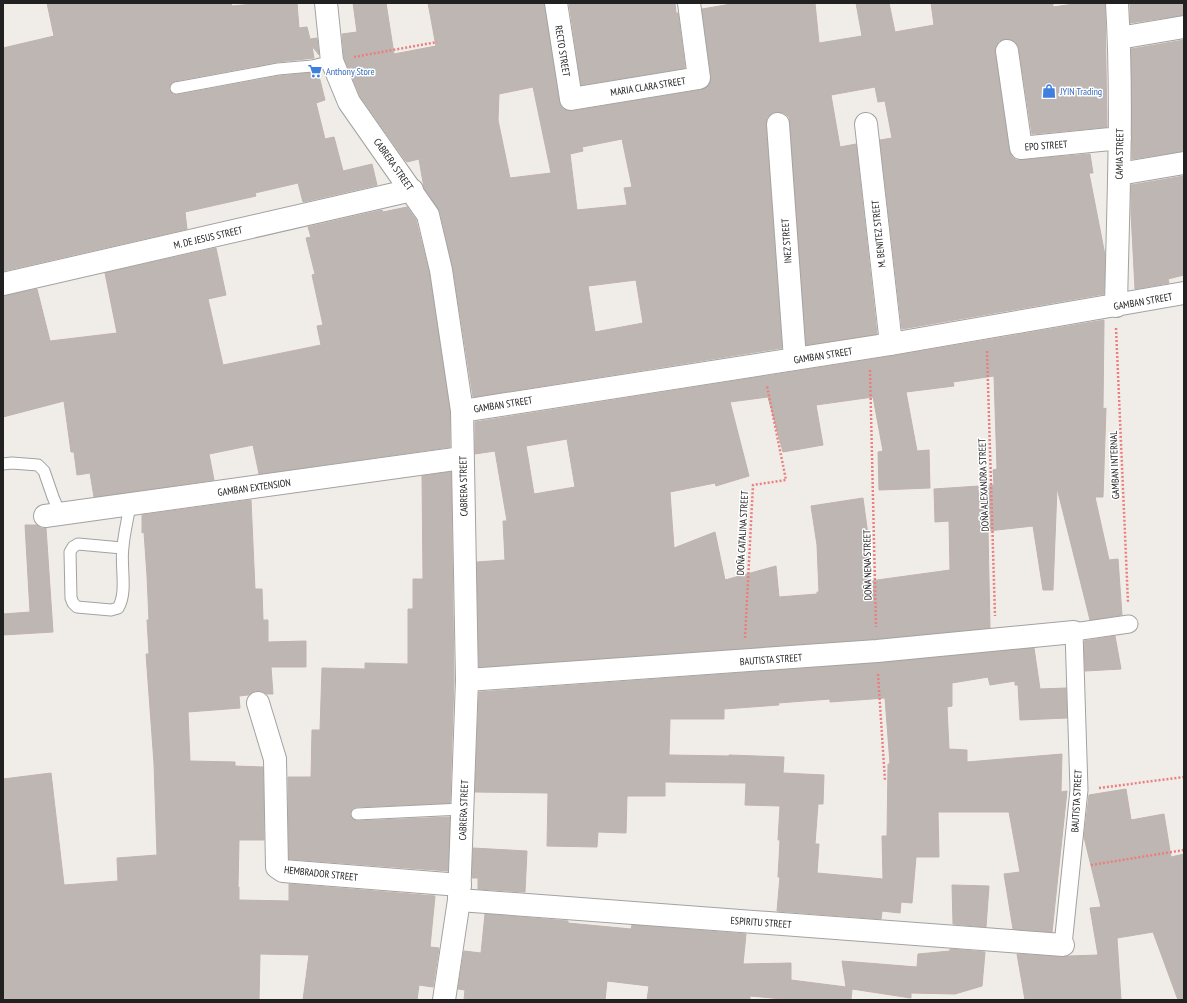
<svg xmlns="http://www.w3.org/2000/svg" width="1187" height="1003" font-family="'PT Sans Narrow',sans-serif">
	<rect width="100%" height="100%" fill="#f0ede9"/>
	<path fill="#beb6b2" stroke="#c1b3ad" fill-rule="evenodd" d="M47,3H231L232,6L264,3H297L299,28L307,27L310,39L317,38L319,55L312,46L314,58L277,62L175,81L170,85L169,90L173,94L177,95L279,76L318,72L325,100L316,103L325,139L334,137L343,171L372,164L377,185L303,202L298,183L255,193L256,196L185,212L187,229L3,271V48L54,36Z
		M353,3H386L394,54L436,46L428,3H544L559,101L562,107L566,110L573,111L701,90L706,88L710,83L711,76L702,9L737,3H815L819,43L862,36L856,3H889L895,32L934,25L931,3H1053V7L1081,3H1105L1107,127L1032,134L1019,49L1017,44L1012,40L1005,39L999,41L996,46L995,52L1009,150L1011,156L1016,160H1022L1090,154L1093,173H1089L1105,255L1104,294L902,329L880,140L892,138L885,101L878,102L875,87L831,95L840,147L856,144L877,334L806,345L790,123L789,117L784,113L777,112L771,114L767,118L766,125L782,348L473,397L453,268L440,212L424,188L419,159L407,162L405,160L360,96L344,58L342,34L357,32ZM533,87L551,173L510,178L498,120L499,94ZM622,139L632,187L624,188L627,205L577,210L570,154L583,151L582,147ZM636,280L643,323L595,332L588,286Z
		M569,3H675L676,13H678L685,68L581,85Z
		M1130,3H1184V15L1130,23Z
		M1184,40V151L1132,159L1131,49Z
		M1184,176V275L1168,279L1169,283L1135,289L1131,213V185Z
		M407,207L416,220L429,272L450,412V447L259,474L253,445L209,454L214,480L94,497L90,473L77,475L74,452H71L64,401L3,417V296L37,289L50,341L117,333L105,273L216,248L226,295L208,299L223,365L321,345L317,326L323,325L312,275L315,274L306,238L311,237L308,227L382,210L383,212Z
		M1104,320L1103,409L1106,408L1103,497H1095L1109,560L1118,559L1122,615L1090,620L1057,488L1053,590H1043L1033,526L988,531L990,628L876,639L479,667L477,562L505,560L503,521H507L495,451L475,454V422L893,356ZM994,376L997,469L993,470L994,485L934,489L935,522L949,521L950,570L870,581L868,535L863,498L811,506L817,545L819,592H817V594L779,597L776,566L725,580L715,532L674,548L670,492L715,483L716,486L749,476L730,402L768,397L783,452L823,445L816,405L873,397L883,451L878,452L879,490L930,488L929,450L917,451L906,392L954,386L953,382ZM567,439L575,487L534,494L526,446Z
		M451,472L454,680L450,803L357,807L353,808L350,814L351,818L357,821L450,817L448,871L289,859L288,777H311L312,730H320L322,668L365,669V663L408,664V609H413V579H423L422,476Z
		M251,500L255,589H262L263,620H268V642L306,641V667H271L273,694H267L261,691H255L248,695L239,696L240,708L188,712L190,761L235,762V766L263,767L264,840H239L238,887H239V900L289,901V884L435,896L430,947L439,948L433,987L419,985L417,1000H303L309,955L260,954L259,1000H3V779L51,773L64,885L118,881L117,858L157,855L154,763L146,654H149L147,620H149L147,576L144,532L142,533V515Z
		M25,525H37L41,528H46L53,632L3,635V614L30,612Z
		M1115,636L1121,669L1085,671L1084,641Z
		M1034,648L1040,689L1066,688L1067,718L1020,720L1018,685H1015V681L990,685L988,677L952,683V706L947,707L949,749L967,750V762L1062,754L1061,792L1067,791L1052,932L1013,929L1004,874L1020,872L1009,812H938L939,857H916L912,903L901,902L900,913L882,911L881,919L777,911L780,877H778L780,840H778L780,806L745,805L746,783L665,782V796H627L626,833L598,832L597,847L547,846L548,793L475,792L479,692L878,663ZM885,698L890,764H888L887,836H882L883,879L817,873L819,844H815L818,804H823L824,775L783,773L784,757L729,755V756L669,755L670,719H724V709L779,705L778,703L830,699V702Z
		M1126,789L1131,820L1164,814L1171,857L1184,854V1000H1178L1153,932L1117,938L1121,1000H1025L1017,954L1062,957L1069,956L1098,955L1090,908L1101,907L1084,837L1089,795Z
		M473,848L527,851L525,892L478,889V878H472Z
		M952,885L989,886L986,927L953,924Z
		M485,914L568,921V923L631,929L632,925L746,934L743,964L791,963V980L846,987L842,961L917,967L918,954L950,951V949L985,952L982,986L955,994L911,993V998L852,989L851,1000H794L750,996V1000H647L649,986L607,981L605,1000H464L465,990L458,989L464,951L481,953Z"/>
	<g fill="none" stroke-linecap="round" stroke-linejoin="round">
		<defs>
			<path id="service" d="M176,88L278,69L312,66L332,61
				M3,464L12,463L38,465L44,471L53,497L60,514
				M122,548L78,544L73,547L70,552L71,598L73,603L77,607L111,610L118,608C128,592 120,565 123,547C124,533 128,519 130,504
				M357,814L462,809"/>
			<path id="pedestrian" d="M1063,945L1079,790L1074,632L1129,624"/>
			<path id="minor" d="M556,3L571,99L699,78L689,3
				M1119,38L1184,27
				M1007,51L1021,148L1120,138
				M778,124L795,359
				M866,124L891,344
				M1119,174L1184,163
				M3,284L412,190
				M1116,306C1118,205 1123,104 1117,3
				M462,411L891,344L1184,293
				M45,516L462,458
				M467,680L877,651L1074,632
				M258,703L275,759L277,867L283,871L460,885
				M459,900L1063,945"/>
			<path id="tertiary" d="M326,3L332,61L349,102L428,215L441,270L462,411L467,680L459,900L444,1000"/>
		</defs>
		<use href="#service" stroke="#a2a2a2" stroke-width="13"/>
		<use href="#pedestrian" stroke="#a2a2a2" stroke-width="19"/>
		<use href="#minor" stroke="#a2a2a2" stroke-width="24"/>
		<use href="#tertiary" stroke="#a2a2a2" stroke-width="24"/>
		<path stroke="#eb7f80" stroke-width="2.5" stroke-dasharray="2 2" stroke-linecap="butt" d="M354,57L437,42
			M1116,328L1128,603
			M987,351L995,616
			M870,370L876,627
			M745,638L753,485L786,480L767,386
			M878,674L885,781
			M1099,788L1184,777
			M1091,865L1184,850"/>
		<use href="#service" stroke="#fff" stroke-width="11"/>
		<use href="#pedestrian" stroke="#fff" stroke-width="17"/>
		<use href="#minor" stroke="#fff" stroke-width="22"/>
		<use href="#tertiary" stroke="#fff" stroke-width="22"/>
	</g>
	<defs>
		<symbol id="supermarket-bare" viewBox="-9 -9 18 18"><path d="M-6-5.5h2.5l.6 2H6L4.5 2H-2.5L-4.4-4H-6ZM-1.5 3.2a1.3 1.3 0 1 0 .1 0ZM3 3.2a1.3 1.3 0 1 0 .1 0Z" fill="#3f7fe0" stroke="#fff" stroke-width="2.5" paint-order="stroke"/></symbol>
		<symbol id="shop-bare" viewBox="-9 -9 18 18"><path d="M-5-2.5h2.3a2.7 3.5 0 0 1 5.4 0H5L5.5 6h-11ZM-1.5-2.5h3a1.5 2.3 0 0 0-3 0Z" fill="#3f7fe0" stroke="#fff" stroke-width="2.5" paint-order="stroke"/></symbol>
	</defs>
	<g fill-rule="evenodd">
		<use href="#supermarket-bare" x="305" y="61" width="20" height="20"/>
		<use href="#shop-bare" x="1039" y="81" width="20" height="20"/>
	</g>
	<g text-anchor="middle" stroke-width="3" stroke-linejoin="round" paint-order="stroke">
		<g font-size="10" fill="#212121" stroke="#fff">
			<text transform="translate(563 51) rotate(81)" y="4">RECTO STREET</text>
			<text transform="translate(648 86) rotate(-9)" y="4">MARIA CLARA STREET</text>
			<text transform="translate(1046 145) rotate(-4)" y="4">EPO STREET</text>
			<text transform="translate(1119 154) rotate(-89)" y="4">CAMIA STREET</text>
			<text transform="translate(394 164) rotate(55)" y="4">CABRERA STREET</text>
			<text transform="translate(878 234) rotate(-96)" y="4">M. BENITEZ STREET</text>
			<text transform="translate(208 237) rotate(-13)" y="4">M. DE JESUS STREET</text>
			<text transform="translate(786 241) rotate(-94)" y="4">INEZ STREET</text>
			<text transform="translate(1143 301) rotate(-10)" y="4">GAMBAN STREET</text>
			<text transform="translate(823 355) rotate(-9)" y="4">GAMBAN STREET</text>
			<text transform="translate(503 404) rotate(-9)" y="4">GAMBAN STREET</text>
			<text transform="translate(1114 465) rotate(-92)" y="4">GAMBAN INTERNAL</text>
			<text transform="translate(983 485) rotate(-92)" y="4">DOÑA ALEXANDRA STREET</text>
			<text transform="translate(463 486) rotate(-91)" y="4">CABRERA STREET</text>
			<text transform="translate(254 487) rotate(-8)" y="4">GAMBAN EXTENSION</text>
			<text transform="translate(742 533) rotate(-87)" y="4">DOÑA CATALINA STREET</text>
			<text transform="translate(867 565) rotate(-91)" y="4">DOÑA NENA STREET</text>
			<text transform="translate(771 659) rotate(-4)" y="4">BAUTISTA STREET</text>
			<text transform="translate(1076 801) rotate(-87)" y="4">BAUTISTA STREET</text>
			<text transform="translate(463 810) rotate(-88)" y="4">CABRERA STREET</text>
			<text transform="translate(321 873) rotate(6)" y="4">HEMBRADOR STREET</text>
			<text transform="translate(761 922) rotate(4)" y="4">ESPIRITU STREET</text>
		</g>
		<g font-size="10" fill="#366cbe" stroke="#fff" text-anchor="start">
			<text x="326" y="75">Anthony Store</text>
			<text x="1060" y="95">JYIN Trading</text>
		</g>
	</g>
	<rect width="1187" height="1003" fill="none" stroke="#212121" stroke-width="8"/>
</svg>
